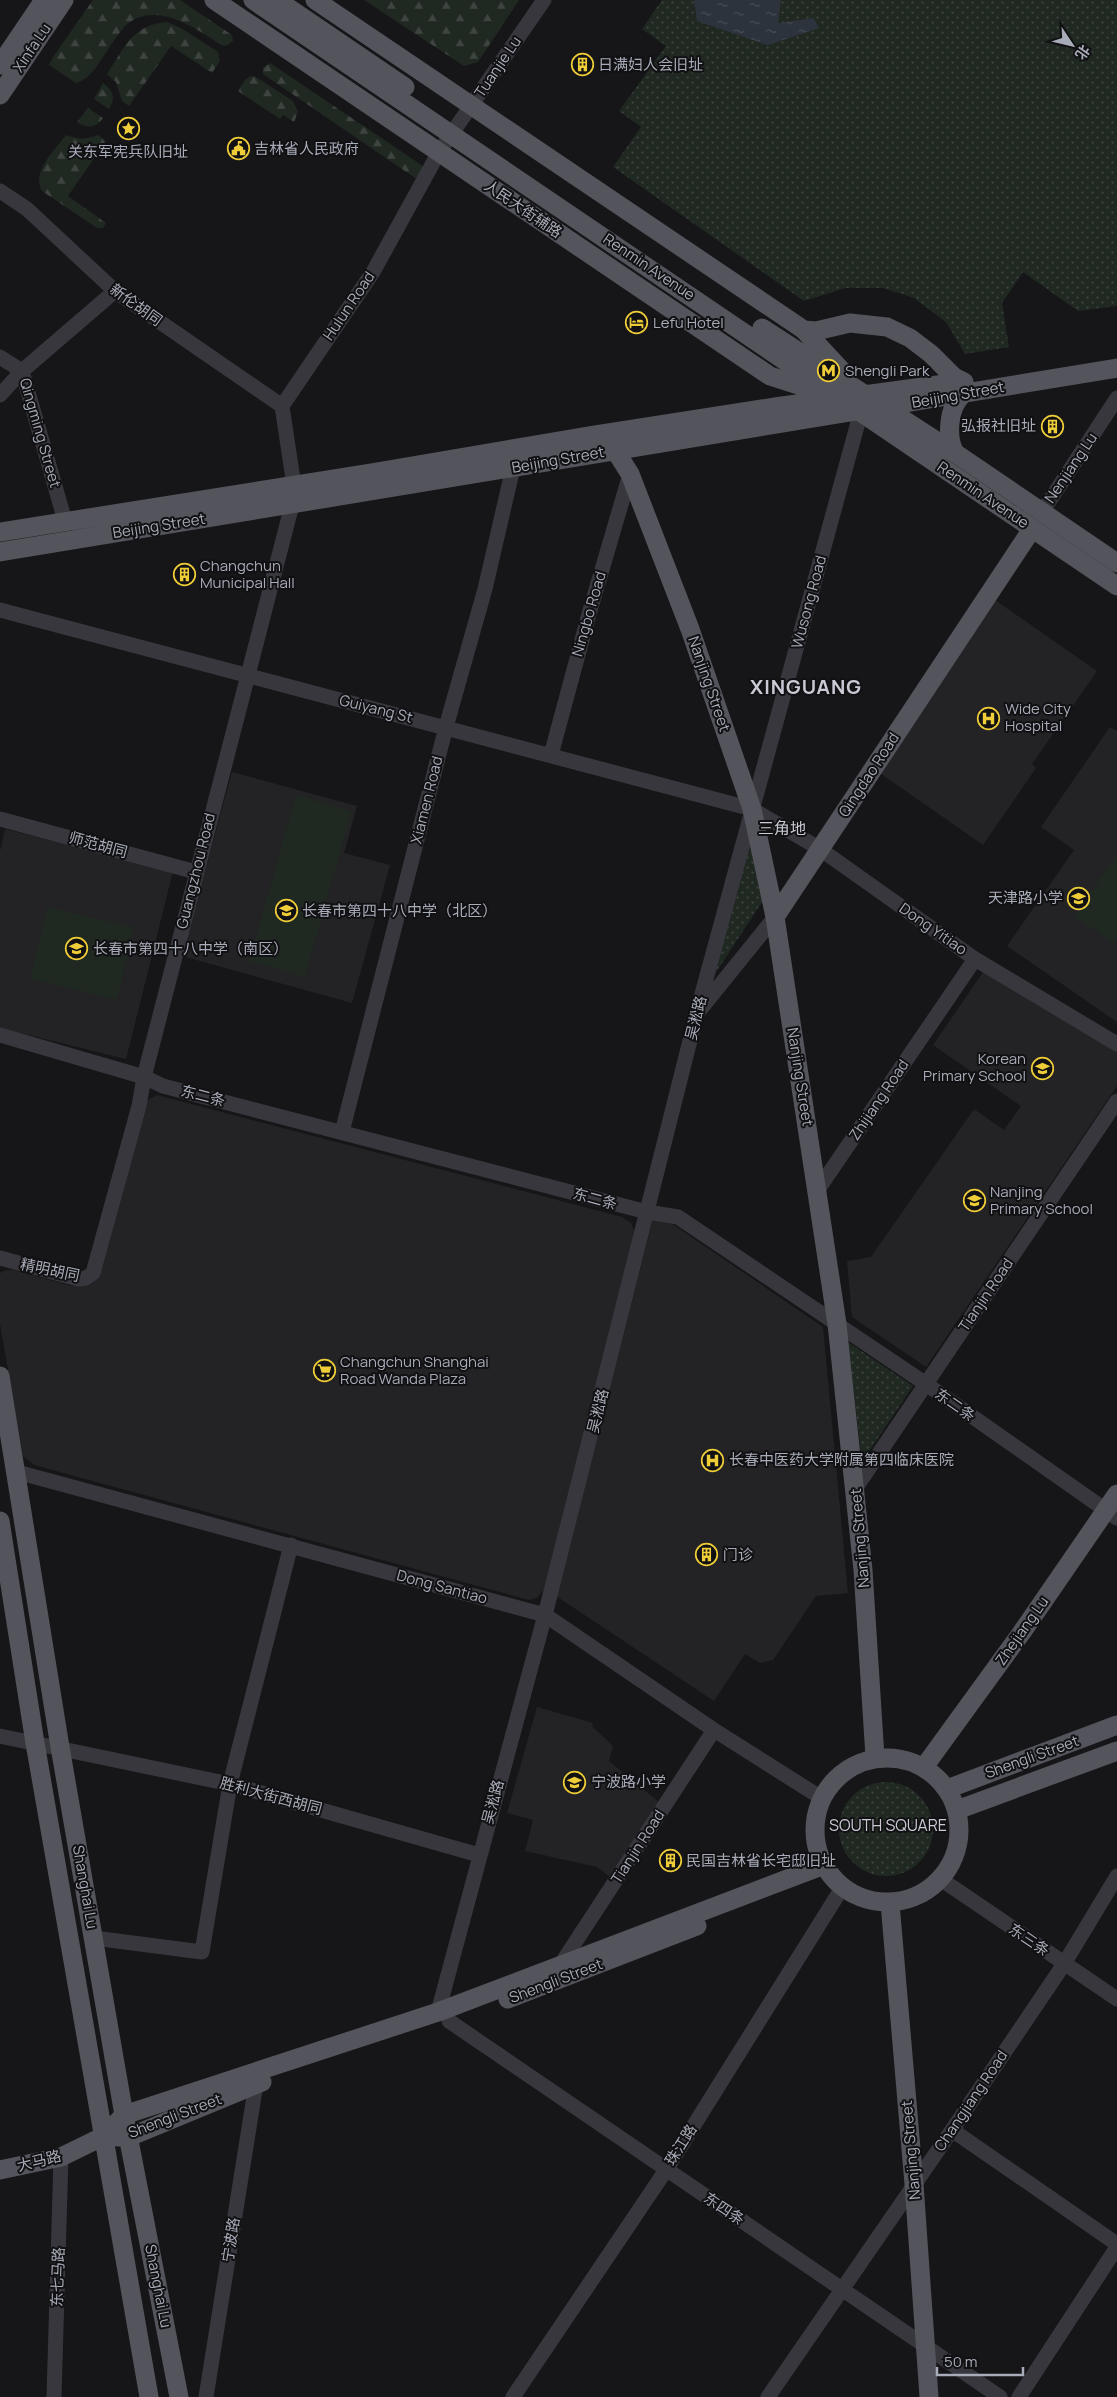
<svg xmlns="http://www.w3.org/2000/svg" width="1117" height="2397" font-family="Manrope,'Noto Sans SC',sans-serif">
	<defs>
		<pattern id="grass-dots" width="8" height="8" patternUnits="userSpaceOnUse" patternTransform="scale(1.25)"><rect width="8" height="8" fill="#202822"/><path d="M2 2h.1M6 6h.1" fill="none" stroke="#3e4440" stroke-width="1.8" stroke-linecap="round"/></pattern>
		<pattern id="forest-firs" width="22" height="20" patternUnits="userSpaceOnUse" patternTransform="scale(1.25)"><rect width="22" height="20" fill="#202822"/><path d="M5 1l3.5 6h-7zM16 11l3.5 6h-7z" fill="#3e4440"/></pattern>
		<pattern id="water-ripples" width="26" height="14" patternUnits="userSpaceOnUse" patternTransform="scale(1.25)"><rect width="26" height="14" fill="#2c333c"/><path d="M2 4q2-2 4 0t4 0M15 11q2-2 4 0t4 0" fill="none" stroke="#484e56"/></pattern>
	</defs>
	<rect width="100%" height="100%" fill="#161618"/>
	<path fill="#232225" d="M995,600L1097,671L1032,764L1036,768L983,845L877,771Z
		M1110,727L1117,731V1022L1007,946L1074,850L1041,827Z
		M232,772L357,806L344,853L390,865L352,1003L182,956Z
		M5,829L173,871L126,1059L0,1028V851Z
		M990,962L1117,1051V1086L926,1367L852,1317L847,1261L871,1257L974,1109L1004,1130L1021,1106L933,1045Z
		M157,1095L622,1217L631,1223L635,1234L546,1587L537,1598L529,1600L34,1465L23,1456L0,1324V1273L6,1270H14L71,1286H82L142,1103Z
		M655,1212L823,1327L848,1593L816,1596L773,1660L760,1663L745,1654L714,1701L556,1596Z
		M537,1707L593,1723L592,1726L613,1746L609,1761L660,1803L611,1878L597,1867L525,1851L533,1820L507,1813Z"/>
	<path fill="url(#grass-dots)" d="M662,0H1117V306L1078,311L1023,272L1002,303L1009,347L965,354L946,322L914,298L883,288H845L804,301L613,167L641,127L619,111L666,46L642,29Z
		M752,816L766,896L711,980Z
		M848,1342L913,1386L862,1462Z
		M839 1829a47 47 0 1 1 94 0a47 47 0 1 1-94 0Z"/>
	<path fill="url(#forest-firs)" d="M93,0H180L232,35L233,41L226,46L221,45C193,26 154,0 125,26C117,35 111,45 105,54C96,67 91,78 76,83L49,65L53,57Z
		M364,0H519L478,62L464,66Z
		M167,22L181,28L218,52L220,61L212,73L171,46L129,106L122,101L116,82L107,74C125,47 132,25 167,22Z
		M270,63L426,168L418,180L263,74V68Z
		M250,76L256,77L293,101L298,112L294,122L283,115L280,119L238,91L244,81Z
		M103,83C113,90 116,98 109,109L94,99Z
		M88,108L103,118C96,128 87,129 77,122Z
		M66,135C77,139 86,140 98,135L106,141L68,196L106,223L103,228H97L42,191C31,172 55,150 66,135Z"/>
	<path fill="#202822" d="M296,795L352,811L305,977L249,961Z
		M1117,854V940L1114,944L1074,916Z
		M47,907L134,927L117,1000L30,979Z"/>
	<path fill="url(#water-ripples)" d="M694,0H781L778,23L813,18L819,28L768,45L697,21Z"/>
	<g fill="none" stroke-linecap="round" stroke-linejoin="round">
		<path stroke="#37373d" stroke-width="15" d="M0,191L27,209L115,291L282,406
			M0,357L22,371L65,521
			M0,395L22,371L115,291
			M294,486L282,406L373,272L439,152L544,0
			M1042,512L1117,398
			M0,610L752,809L820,849L975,959L1117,1044
			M551,755L589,614L630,474
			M0,819L196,872
			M699,1011L775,917
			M0,1035L144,1077L163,1086L647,1212L678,1217L926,1384L1117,1518
			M342,1132L446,727L485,589L513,468
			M817,1191L975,959
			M0,1258L78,1279L86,1278L93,1273L139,1106L144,1077L292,505
			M17,1472L545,1615L714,1730L823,1799
			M855,1489L1117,1101
			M0,1736L230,1784L479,1855
			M942,1880L1117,1999
			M94,1938L202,1952L230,1784L291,1545
			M561,1964L714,1730
			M438,2012L545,1615L700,1001L863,404
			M449,2021L1000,2397
			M952,2130L1117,2244
			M54,2397L61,2157
			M206,2397L256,2084
			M513,2397L666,2170L842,1888
			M768,2397L952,2130L1064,1964L1117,1876
			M1019,2397L1117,2247"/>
		<path stroke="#53545c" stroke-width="19" d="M214,0L770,376L823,393
			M253,0L1117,586
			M277,0L405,87
			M315,0L804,330L844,373
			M0,65L44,0
			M0,95L64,0
			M762,328L955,453L1117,563
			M804,330L816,331L850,323L887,327L910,338L931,354L954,377L964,382
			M594,435L615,450L630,474L690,629L752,809L775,917L837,1324L863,1570L875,1757
			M955,453C946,437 948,407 963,394
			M0,532L372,473L594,435L775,407L945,384
			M0,552L1117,368
			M775,917L1032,529
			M0,1376L60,1747L124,2115L179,2397
			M0,1521L35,1743L149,2397
			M815 1830a72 72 0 1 1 144 0a72 72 0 1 1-144 0Z
			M924,1767L1022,1632L1117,1494
			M947,1789L1117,1725
			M957,1810L1117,1751
			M890,1903L914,2184L929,2397
			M508,1999L697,1926
			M118,2137H129L262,2082
			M0,2170L61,2157L104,2136L124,2115L438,2012L824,1865"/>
	</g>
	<defs>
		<symbol id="building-ring" viewBox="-11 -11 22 22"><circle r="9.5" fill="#111113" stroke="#eecd38" stroke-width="1.5"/><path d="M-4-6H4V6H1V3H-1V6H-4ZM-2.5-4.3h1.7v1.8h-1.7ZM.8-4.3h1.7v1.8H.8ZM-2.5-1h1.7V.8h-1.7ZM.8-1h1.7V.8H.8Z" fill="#eecd38"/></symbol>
		<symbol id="sight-ring" viewBox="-11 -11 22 22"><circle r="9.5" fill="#111113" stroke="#eecd38" stroke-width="1.5"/><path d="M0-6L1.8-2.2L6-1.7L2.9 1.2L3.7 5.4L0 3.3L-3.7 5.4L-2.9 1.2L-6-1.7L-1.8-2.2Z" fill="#eecd38"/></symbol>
		<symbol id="civic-ring" viewBox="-11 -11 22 22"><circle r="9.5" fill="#111113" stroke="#eecd38" stroke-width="1.5"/><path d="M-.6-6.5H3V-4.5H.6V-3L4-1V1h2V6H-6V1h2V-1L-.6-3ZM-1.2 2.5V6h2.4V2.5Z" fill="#eecd38"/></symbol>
		<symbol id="hotel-ring" viewBox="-11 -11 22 22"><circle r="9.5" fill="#111113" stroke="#eecd38" stroke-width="1.5"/><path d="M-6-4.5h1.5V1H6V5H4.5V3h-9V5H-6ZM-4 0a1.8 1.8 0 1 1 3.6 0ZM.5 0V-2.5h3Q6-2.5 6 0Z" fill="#eecd38"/></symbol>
		<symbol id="metro-ring" viewBox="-11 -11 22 22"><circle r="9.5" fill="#111113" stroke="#eecd38" stroke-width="1.5"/><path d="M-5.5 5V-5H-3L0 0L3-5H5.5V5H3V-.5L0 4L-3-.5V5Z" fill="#eecd38"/></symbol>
		<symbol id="hospital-ring" viewBox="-11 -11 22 22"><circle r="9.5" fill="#111113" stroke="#eecd38" stroke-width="1.5"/><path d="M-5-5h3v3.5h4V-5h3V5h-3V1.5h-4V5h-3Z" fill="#eecd38"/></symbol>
		<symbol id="school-ring" viewBox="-11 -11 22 22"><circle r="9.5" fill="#111113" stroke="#eecd38" stroke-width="1.5"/><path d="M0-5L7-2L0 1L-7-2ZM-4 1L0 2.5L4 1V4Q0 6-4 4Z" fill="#eecd38"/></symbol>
		<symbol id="supermarket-ring" viewBox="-11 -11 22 22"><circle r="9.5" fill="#111113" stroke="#eecd38" stroke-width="1.5"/><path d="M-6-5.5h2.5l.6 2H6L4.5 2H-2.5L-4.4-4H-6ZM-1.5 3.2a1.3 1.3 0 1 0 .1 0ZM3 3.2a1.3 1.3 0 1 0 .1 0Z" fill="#eecd38"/></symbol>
	</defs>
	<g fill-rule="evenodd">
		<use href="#building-ring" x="570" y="52" width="25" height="25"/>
		<use href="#sight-ring" x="116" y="116" width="25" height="25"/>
		<use href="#civic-ring" x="226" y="136" width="25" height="25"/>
		<use href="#hotel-ring" x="624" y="310" width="25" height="25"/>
		<use href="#metro-ring" x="816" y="358" width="25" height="25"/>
		<use href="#building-ring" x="1040" y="414" width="25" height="25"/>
		<use href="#building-ring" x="172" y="562" width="25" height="25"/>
		<use href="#hospital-ring" x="976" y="706" width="25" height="25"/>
		<use href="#school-ring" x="1066" y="886" width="25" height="25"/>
		<use href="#school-ring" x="274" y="898" width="25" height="25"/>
		<use href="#school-ring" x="64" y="936" width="25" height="25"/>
		<use href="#school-ring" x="1030" y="1056" width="25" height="25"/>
		<use href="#school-ring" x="962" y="1188" width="25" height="25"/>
		<use href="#supermarket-ring" x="312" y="1358" width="25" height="25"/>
		<use href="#hospital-ring" x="700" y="1448" width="25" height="25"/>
		<use href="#building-ring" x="694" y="1542" width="25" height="25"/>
		<use href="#school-ring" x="562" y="1770" width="25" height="25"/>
		<use href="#building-ring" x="658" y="1848" width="25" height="25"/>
	</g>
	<g text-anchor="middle" stroke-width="4" stroke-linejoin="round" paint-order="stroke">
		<g font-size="15" fill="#a8abb8" stroke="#111113">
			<text transform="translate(32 48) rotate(-56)" y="5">Xinfa Lu</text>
			<text transform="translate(498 67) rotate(-56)" y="5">Tuanjie Lu</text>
			<text transform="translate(523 209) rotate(34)" y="5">人民大街辅路</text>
			<text transform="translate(649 267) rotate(34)" y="5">Renmin Avenue</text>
			<text transform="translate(136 305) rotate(36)" y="5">新伦胡同</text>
			<text transform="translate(349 306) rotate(-56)" y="5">Hulun Road</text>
			<text transform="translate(958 395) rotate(-10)" y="5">Beijing Street</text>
			<text transform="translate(40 433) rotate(74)" y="5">Qingming Street</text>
			<text transform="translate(558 460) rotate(-10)" y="5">Beijing Street</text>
			<text transform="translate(1071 468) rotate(-56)" y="5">Nenjiang Lu</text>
			<text transform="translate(983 495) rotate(34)" y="5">Renmin Avenue</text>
			<text transform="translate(159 526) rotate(-9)" y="5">Beijing Street</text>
			<text transform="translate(809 602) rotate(-75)" y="5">Wusong Road</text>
			<text transform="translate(589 614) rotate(-74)" y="5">Ningbo Road</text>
			<text transform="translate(709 684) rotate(71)" y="5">Nanjing Street</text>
			<text transform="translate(376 709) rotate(14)" y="5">Guiyang St</text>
			<text transform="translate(869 775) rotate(-57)" y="5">Qingdao Road</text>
			<text transform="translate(427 800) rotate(-76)" y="5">Xiamen Road</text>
			<text transform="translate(98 845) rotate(15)" y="5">师范胡同</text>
			<text transform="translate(196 871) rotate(-76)" y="5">Guangzhou Road</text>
			<text transform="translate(933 929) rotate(35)" y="5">Dong Yitiao</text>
			<text transform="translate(696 1018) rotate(-76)" y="5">吴淞路</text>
			<text transform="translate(800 1077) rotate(81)" y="5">Nanjing Street</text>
			<text transform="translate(203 1096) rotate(14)" y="5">东二条</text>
			<text transform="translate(879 1100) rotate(-56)" y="5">Zhijiang Road</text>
			<text transform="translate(595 1199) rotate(15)" y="5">东二条</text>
			<text transform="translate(50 1270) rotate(12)" y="5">精明胡同</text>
			<text transform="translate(986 1295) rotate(-56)" y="5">Tianjin Road</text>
			<text transform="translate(955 1405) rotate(35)" y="5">东二条</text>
			<text transform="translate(598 1411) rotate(-76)" y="5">吴淞路</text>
			<text transform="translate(860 1538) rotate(-95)" y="5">Nanjing Street</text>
			<text transform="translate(442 1587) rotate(15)" y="5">Dong Santiao</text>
			<text transform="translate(1022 1631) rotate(-55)" y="5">Zhejiang Lu</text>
			<text transform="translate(1032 1757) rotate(-20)" y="5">Shengli Street</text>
			<text transform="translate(271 1796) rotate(15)" y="5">胜利大街西胡同</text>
			<text transform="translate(493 1802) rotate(-75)" y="5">吴淞路</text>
			<text transform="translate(638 1847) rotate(-57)" y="5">Tianjin Road</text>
			<text transform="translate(85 1887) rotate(80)" y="5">Shanghai Lu</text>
			<text transform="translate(1029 1940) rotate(34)" y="5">东三条</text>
			<text transform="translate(556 1981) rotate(-21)" y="5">Shengli Street</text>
			<text transform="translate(971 2101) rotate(-56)" y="5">Changjiang Road</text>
			<text transform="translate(175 2116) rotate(-21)" y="5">Shengli Street</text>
			<text transform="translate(681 2145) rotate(-58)" y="5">珠江路</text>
			<text transform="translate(911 2150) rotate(-95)" y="5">Nanjing Street</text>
			<text transform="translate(39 2161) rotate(-14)" y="5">大马路</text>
			<text transform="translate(724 2209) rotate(34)" y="5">东四条</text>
			<text transform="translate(231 2240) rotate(-81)" y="5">宁波路</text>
			<text transform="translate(58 2277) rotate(-88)" y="5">东七马路</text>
			<text transform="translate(158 2286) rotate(79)" y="5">Shanghai Lu</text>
		</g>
		<g font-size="15" fill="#a8abb8" stroke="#111113" text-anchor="start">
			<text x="598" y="70">日满妇人会旧址</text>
			<text x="254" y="154">吉林省人民政府</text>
			<text x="128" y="157" text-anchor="middle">关东军宪兵队旧址</text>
			<text x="653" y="328">Lefu Hotel</text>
			<text x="845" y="376">Shengli Park</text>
			<text x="1036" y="431" text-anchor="end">弘报社旧址</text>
			<text x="200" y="571">Changchun<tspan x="200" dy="17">Municipal Hall</tspan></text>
			<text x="1005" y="714">Wide City<tspan x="1005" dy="17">Hospital</tspan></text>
			<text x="1063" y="903" text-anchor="end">天津路小学</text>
			<text x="302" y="916">长春市第四十八中学（北区）</text>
			<text x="93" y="954">长春市第四十八中学（南区）</text>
			<text x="1026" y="1064" text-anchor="end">Korean<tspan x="1026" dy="17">Primary School</tspan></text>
			<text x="990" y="1197">Nanjing<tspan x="990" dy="17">Primary School</tspan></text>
			<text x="340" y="1367">Changchun Shanghai<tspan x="340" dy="17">Road Wanda Plaza</tspan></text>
			<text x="729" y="1465">长春中医药大学附属第四临床医院</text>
			<text x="723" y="1560">门诊</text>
			<text x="591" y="1787">宁波路小学</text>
			<text x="686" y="1866">民国吉林省长宅邸旧址</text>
		</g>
		<g font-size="16" fill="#c9cad4" stroke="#111113">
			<text x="782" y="834">三角地</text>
			<text x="888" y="1831">SOUTH SQUARE</text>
		</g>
		<g font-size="20" font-weight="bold" letter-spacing="1" fill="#c9cad4" stroke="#111113">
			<text x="806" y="694">XINGUANG</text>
		</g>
	</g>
	<g transform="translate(1072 45) rotate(125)" stroke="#111113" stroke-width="4" paint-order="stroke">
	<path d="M0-4L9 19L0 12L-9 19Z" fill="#a8abb8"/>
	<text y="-8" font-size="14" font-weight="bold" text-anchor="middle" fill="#a8abb8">北</text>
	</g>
	<path d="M937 2367v8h86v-8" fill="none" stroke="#a8abb8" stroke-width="2.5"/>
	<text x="944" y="2367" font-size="15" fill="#a8abb8" stroke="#111113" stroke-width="4" paint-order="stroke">50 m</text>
</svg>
